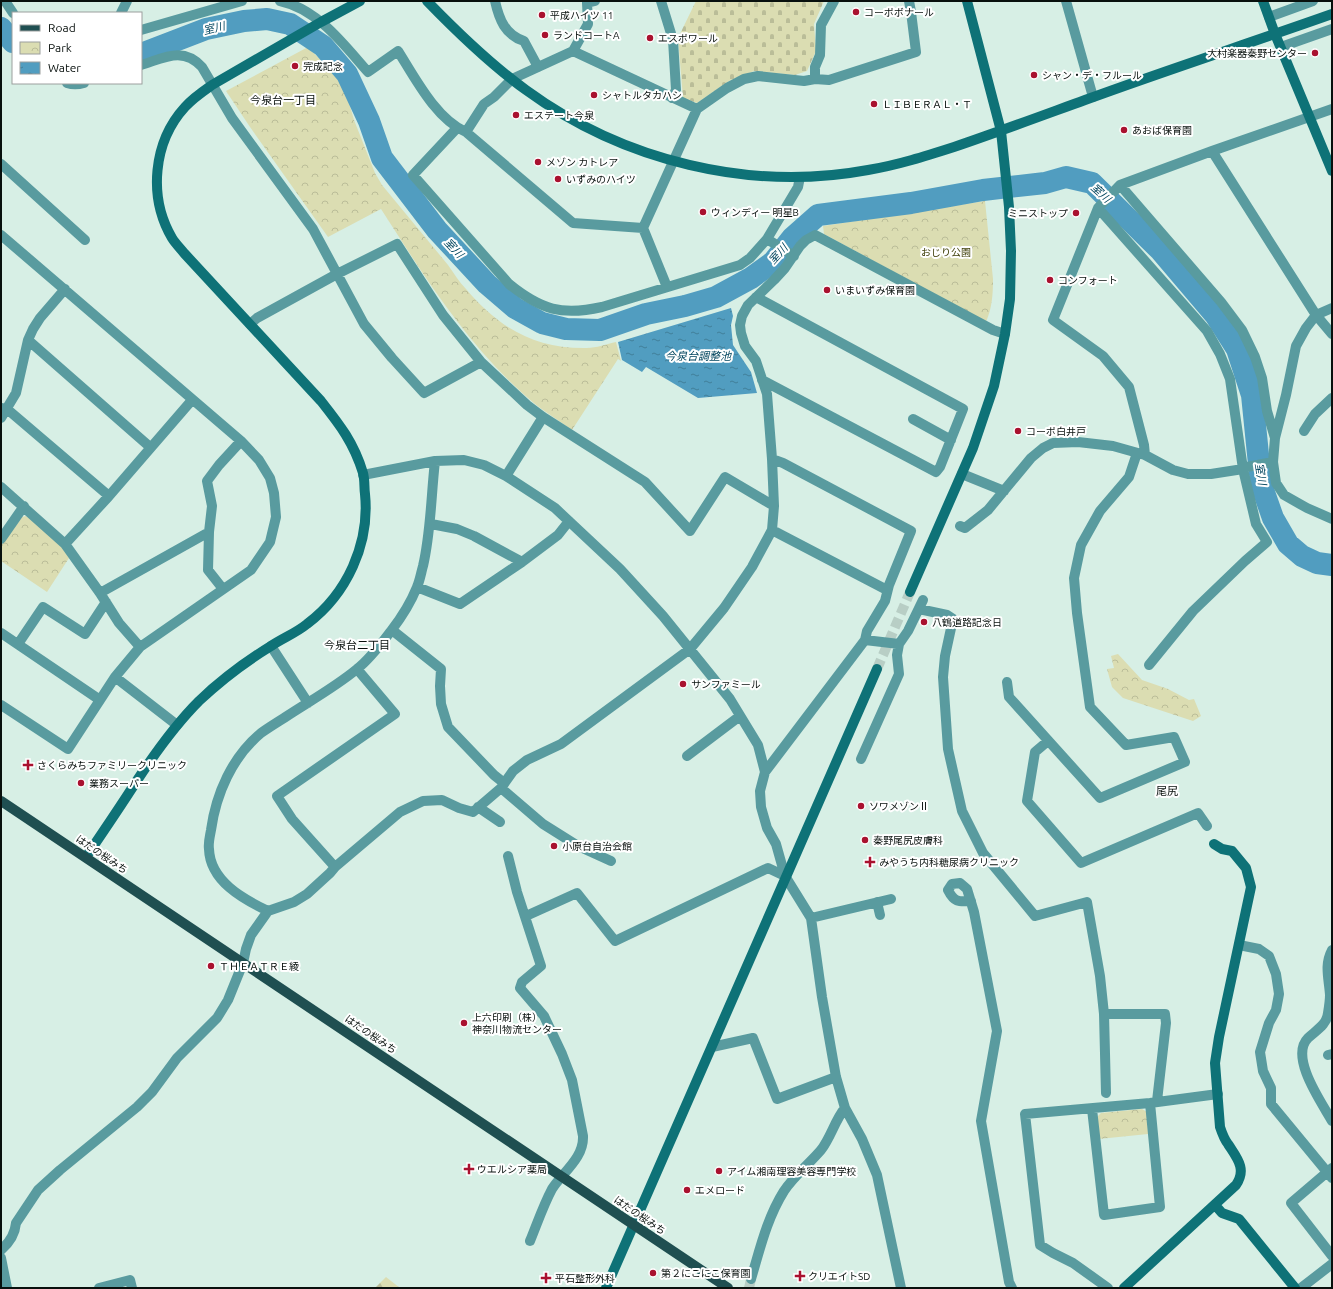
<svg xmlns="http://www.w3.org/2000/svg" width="1333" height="1289" font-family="Ubuntu,'Noto Sans JP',sans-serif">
	<defs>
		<pattern id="forest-firs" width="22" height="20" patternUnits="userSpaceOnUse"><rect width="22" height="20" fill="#dbddb2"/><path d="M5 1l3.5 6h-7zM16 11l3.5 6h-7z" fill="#babd98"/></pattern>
		<pattern id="cemetery-stones" width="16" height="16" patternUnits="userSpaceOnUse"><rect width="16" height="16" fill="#dbddb2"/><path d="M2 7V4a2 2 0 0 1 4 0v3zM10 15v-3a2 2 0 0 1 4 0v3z" fill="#babd98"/></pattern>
		<pattern id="park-crowns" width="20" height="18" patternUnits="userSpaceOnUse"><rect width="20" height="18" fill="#dbddb2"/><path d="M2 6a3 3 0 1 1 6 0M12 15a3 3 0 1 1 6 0" fill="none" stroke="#babd98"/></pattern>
		<pattern id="water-ripples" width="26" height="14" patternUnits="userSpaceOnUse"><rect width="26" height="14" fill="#519dc0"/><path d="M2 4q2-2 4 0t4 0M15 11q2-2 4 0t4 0" fill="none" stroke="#417f9a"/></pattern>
	</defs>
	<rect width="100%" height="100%" fill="#d7efe5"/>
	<path fill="url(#forest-firs)" d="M386,1277L400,1288H375Z"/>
	<path fill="url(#cemetery-stones)" d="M696,1H824L814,24L816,51L807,71L795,75L754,71L729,81L697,103L683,98L678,38Z"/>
	<path fill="url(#park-crowns)" d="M308,47L335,75L346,92L354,120L375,173L382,185C404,212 426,238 448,265C454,273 459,282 466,289C499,328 535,349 587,348C596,348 607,344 616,342L621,361L618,359L572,430C560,421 546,413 535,404C470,350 426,279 381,209L328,237L250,127L226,91Z
		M985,201L993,279C993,295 992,308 986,322L824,234L823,226Z
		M26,516L30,519L59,543L69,558L47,592L1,561V546L20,520L22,517Z
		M1118,654L1142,680L1168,689L1189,700L1194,699L1201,716L1193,721L1123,698L1112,687L1107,669L1114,668L1111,656Z
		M1142,1109L1147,1112L1148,1134L1099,1139L1097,1117L1101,1113Z"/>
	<path fill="url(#water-ripples)" d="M731,308L733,316L731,325L733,345L751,372L757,393L698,398L646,367L642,372L622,360L618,342Z"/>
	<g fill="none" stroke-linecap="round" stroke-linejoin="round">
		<path stroke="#519dc0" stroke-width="22" d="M1,28L13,42
			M141,54L206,29L244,21L267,19L290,24L323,46L347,74L369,121L382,158L437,230L487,284L515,308L542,323L566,329L600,330L646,314L685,306L716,297L751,278L773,262L792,238L818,215L911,203L983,190L1045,183L1066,177L1092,183L1160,250L1216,316L1237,349L1252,395L1261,484L1273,518L1288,544L1302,556L1317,563L1332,565"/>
		<path stroke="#b8cec5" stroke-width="10" stroke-dasharray="10 5" stroke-linecap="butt" d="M749,1288L751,1279"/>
		<path stroke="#b8cec5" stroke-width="10" stroke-dasharray="10 5" stroke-linecap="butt" d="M877,669L910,592"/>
		<path stroke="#599b9f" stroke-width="10" d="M5,1L13,13
			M280,1C318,9 344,45 368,72L398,51C415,78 436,119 466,132L573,223L643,228
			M495,1C499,19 505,35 524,41L538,67
			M661,1L673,40L676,90L672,98
			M1066,1L1093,97
			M121,13L127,1
			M1269,17L1313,1
			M141,30L242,1
			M1281,47L1332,29
			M573,51L697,109
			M141,65C164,58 183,46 202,67L232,118L313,229L364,324L392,358L424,393L481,362
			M815,79V67L820,55L821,25L834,1
			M67,83C73,85 77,85 84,83
			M457,128L413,175L509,284C541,310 562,316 602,307L740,265L750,258L767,239L798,187L800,177
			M466,132L484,104L494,97L512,79L573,51L588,24L587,3L595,1
			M1212,151L1316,315L1332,334
			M1,164L85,240
			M1120,185L1221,302L1242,330L1255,357L1262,378L1267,411L1275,438
			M1098,208L1207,331L1220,354L1230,379L1243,469L1256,524L1267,542L1245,561L1193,611L1149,665
			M1,235L241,441L259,460L270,478L274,493L276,517L270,542L251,570L140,647L115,677L68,749L1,705
			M767,239L794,256
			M667,287L643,228L697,109L727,88L744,79L758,76L804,81L815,79L829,80L916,52L911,12L909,1
			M756,297L963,409L940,467L936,472L762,380
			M1332,308L1316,315L1306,328L1296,346L1286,395L1275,438L1273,462L1276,483L1284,495L1307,508L1332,519
			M250,324L257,318L337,274L397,244L443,315L481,362L527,405L543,417L645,482L690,531L725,477L774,506
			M28,340L150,447
			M1,408L7,409L109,496
			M1,418L16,393L28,340L33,329L40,318L65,289
			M913,419L951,440
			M1304,431L1315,414L1332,398
			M1145,455L1144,445L1129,387L1103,356L1053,320L1098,208L1120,185L1212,151L1332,109
			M962,474L1004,491
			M363,475L435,461L464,460L484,465L506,476L555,508L620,569L663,616L730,699L758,745L765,772L760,791L761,807L767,828L776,844L785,876L811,918L822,997L836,1077L845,1108L862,1139L877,1175L901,1288
			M506,476L543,417
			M1,487L65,544L100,593L119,623L140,647
			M431,524L457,529L474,536L522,562
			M960,526L965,528L988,510L1031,458L1043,448L1053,443L1078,442L1113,446L1145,455L1173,470L1188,474H1211L1243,469L1247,467L1273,462
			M772,530L887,590
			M1,539L24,506
			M65,544L109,496L192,400
			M417,587L460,604L522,562L558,535L569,521
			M223,589L208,570L209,532L212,506L207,481L219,465L241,441
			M100,593L209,532
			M919,609L947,615L953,619L945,656L943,677L948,749L962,811L983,853L1035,916L1087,902L1100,976L1104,1014L1106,1093
			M392,630L441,669L440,686L441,704L448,727L494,775L504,783
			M1,633L100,700
			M865,640L899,644
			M18,644L43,607L85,634L106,602
			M271,646L308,703
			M115,677L177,725
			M1007,682L1009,697L1100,798L1185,762L1174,737L1126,745L1090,707L1077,613L1074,578L1081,545L1100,511L1129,477L1137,453
			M1048,741L1035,752L1027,801L1081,863L1198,813L1207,826
			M687,756L740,716
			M861,759L899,674L897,655L899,644L908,631L923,600
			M765,772L865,640L867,631L885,601L889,585L911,531L783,463L772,459
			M501,788L543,824L578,846L611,861
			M478,807L500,822
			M508,856L517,892L541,966L522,982L520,988L544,1016L562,1054L572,1080L583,1136C584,1158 563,1172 552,1189C543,1206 537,1224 530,1241
			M335,867L292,819L277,796L395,714L357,669
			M971,901C958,902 954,902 948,890L952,884L960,883L967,889L974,912L997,1031L981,1121L1009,1282L1012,1288
			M877,902L880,915
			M268,911C243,899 210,881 209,849C208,843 210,836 211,830C216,794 232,757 261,733C268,728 276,723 284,718C308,702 334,688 357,669C370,659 381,644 391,631C401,618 411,602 417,587C420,580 421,573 423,566C431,532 431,496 435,461
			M526,916L577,893L615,941L768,868L785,876
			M811,918L891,899
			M1239,945L1259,949L1269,956L1276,974L1279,994L1276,1010L1269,1023L1260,1052L1263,1071L1271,1088V1104L1332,1178
			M1332,950C1324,965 1329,979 1330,995C1330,1001 1329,1007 1328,1013C1327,1025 1315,1031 1308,1038C1289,1057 1322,1103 1332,1121
			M1104,1014H1165L1166,1023L1157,1101
			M712,1047L753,1038L777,1099L836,1077
			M1328,1055L1332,1054
			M1092,1109L1104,1215L1160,1207L1150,1103
			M1332,1168L1291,1203L1332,1256
			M1,1250C9,1243 15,1234 16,1223L38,1190L60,1170L137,1107L152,1092L177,1058L217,1018L228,1000L243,963L246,949L251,935L268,911L294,902L307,894L330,873L335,867L400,812L423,801L442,800L459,808L473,812L501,788L513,771L527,760L561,744L690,649L724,608L752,567L772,530L774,506L772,459L767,394L756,361L745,346L741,333L740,325L742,316L748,305L774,280L785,268L800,246L806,240L815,235L993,330L1005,334
			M1,1258L7,1288
			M751,1279C760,1249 767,1218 784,1191C794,1176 809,1164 821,1150C831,1137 835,1120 845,1108
			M99,1288L130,1280L132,1288
			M1108,1288L1073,1263L1053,1253L1040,1245L1025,1114L1150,1103L1218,1094
			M1301,1288L1332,1264"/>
		<path stroke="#0e7277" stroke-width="10" d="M427,1C458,33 490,64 526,90C623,161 750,192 868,170C898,165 926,156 954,147C998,132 1041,116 1085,100C1167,70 1250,43 1332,14
			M1263,1L1275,34L1332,171
			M910,592L973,448L994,386L1005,334L1010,299L1011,251L1009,207L1001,131L967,1
			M86,857C103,832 120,807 136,782C155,753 175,725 199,701C221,680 245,662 271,646C283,638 296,633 307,624C347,594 370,544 365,494C364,488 365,480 363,473C354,443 340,425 321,401L184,253C180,248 175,243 172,238C148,197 153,142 185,107C193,98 202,92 212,85L321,22L360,1
			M1215,1205L1222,1213L1239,1219L1295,1288
			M606,1288L877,669
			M1124,1288L1236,1185C1247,1169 1237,1158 1228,1144C1224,1139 1222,1133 1220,1127L1215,1063L1219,1037L1251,887L1246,868L1232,851L1222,849L1214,844"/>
		<path stroke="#1f4f51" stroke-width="10" d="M1,801L728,1288"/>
	</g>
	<g fill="#a9112f" stroke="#fff" stroke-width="1.5">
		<circle cx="856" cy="12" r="4"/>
		<circle cx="542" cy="15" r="4"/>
		<circle cx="545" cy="35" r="4"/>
		<circle cx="650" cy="38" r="4"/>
		<circle cx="1315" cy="53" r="4"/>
		<circle cx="295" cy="66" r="4"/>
		<circle cx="1034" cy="75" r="4"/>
		<circle cx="594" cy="95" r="4"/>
		<circle cx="874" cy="104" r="4"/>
		<circle cx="516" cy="115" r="4"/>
		<circle cx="1124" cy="130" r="4"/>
		<circle cx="538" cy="162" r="4"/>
		<circle cx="558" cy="179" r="4"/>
		<circle cx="703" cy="212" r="4"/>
		<circle cx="1076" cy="213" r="4"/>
		<circle cx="1050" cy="280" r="4"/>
		<circle cx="827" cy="290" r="4"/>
		<circle cx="1018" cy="431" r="4"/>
		<circle cx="924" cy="622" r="4"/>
		<circle cx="683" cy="684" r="4"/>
		<path d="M26 759h4v4h4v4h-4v4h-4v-4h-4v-4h4z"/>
		<circle cx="81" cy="783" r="4"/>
		<circle cx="861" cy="806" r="4"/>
		<circle cx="865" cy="840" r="4"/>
		<circle cx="554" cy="846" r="4"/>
		<path d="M868 856h4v4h4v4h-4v4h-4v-4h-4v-4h4z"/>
		<circle cx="211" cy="966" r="4"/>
		<circle cx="464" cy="1023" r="4"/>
		<path d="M467 1163h4v4h4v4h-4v4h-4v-4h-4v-4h4z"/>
		<circle cx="719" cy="1171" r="4"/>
		<circle cx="687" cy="1190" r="4"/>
		<circle cx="653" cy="1273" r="4"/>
		<path d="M798 1270h4v4h4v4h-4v4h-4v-4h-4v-4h4z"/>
		<path d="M544 1272h4v4h4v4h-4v4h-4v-4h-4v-4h4z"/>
	</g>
	<g text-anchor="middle" stroke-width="4" stroke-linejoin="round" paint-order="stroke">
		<g font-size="10" fill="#08100d" stroke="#fff" text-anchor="start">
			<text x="864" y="16">コーポボナール</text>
			<text x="550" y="19">平成ハイツ 11</text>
			<text x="553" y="39">ランドコートA</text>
			<text x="658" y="42">エスポワール</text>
			<text x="1307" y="57" text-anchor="end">大村楽器秦野センター</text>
			<text x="303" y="70">完成記念</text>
			<text x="1042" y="79">シャン・デ・フルール</text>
			<text x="602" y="99">シャトルタカハシ</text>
			<text x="882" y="108">ＬＩＢＥＲＡＬ・Ｔ</text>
			<text x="524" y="119">エステート今泉</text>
			<text x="1132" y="134">あおば保育園</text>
			<text x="546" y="166">メゾン カトレア</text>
			<text x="566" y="183">いずみのハイツ</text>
			<text x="711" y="216">ウィンディー 明星B</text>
			<text x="1068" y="217" text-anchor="end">ミニストップ</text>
			<text x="1058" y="284">コンフォート</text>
			<text x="835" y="294">いまいずみ保育園</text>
			<text x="1026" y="435">コーポ白井戸</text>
			<text x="932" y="626">八鶴道路記念日</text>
			<text x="691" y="688">サンファミール</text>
			<text x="37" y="769">さくらみちファミリークリニック</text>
			<text x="89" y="787">業務スーパー</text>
			<text x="869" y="810">ソワメゾンⅡ</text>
			<text x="873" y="844">秦野尾尻皮膚科</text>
			<text x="562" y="850">小原台自治会館</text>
			<text x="879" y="866">みやうち内科糖尿病クリニック</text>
			<text x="219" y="970">ＴＨＥＡＴＲＥ綾</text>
			<text x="472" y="1021">上六印刷（株）<tspan x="472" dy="12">神奈川物流センター</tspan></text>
			<text x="477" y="1173">ウエルシア薬局</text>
			<text x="727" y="1175">アイム湘南理容美容専門学校</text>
			<text x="695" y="1194">エメロード</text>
			<text x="661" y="1277">第２にこにこ保育園</text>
			<text x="808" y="1280">クリエイトSD</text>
			<text x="555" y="1282">平石整形外科</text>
		</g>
		<g font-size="10" fill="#3d3d05" stroke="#fff">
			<text x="946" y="256">おじり公園</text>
		</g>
		<g font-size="10" fill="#08100d" stroke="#fff">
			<text transform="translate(102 854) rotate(34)" y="4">はだの桜みち</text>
			<text transform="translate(371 1034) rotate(34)" y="4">はだの桜みち</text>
			<text transform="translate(640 1215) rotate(34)" y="4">はだの桜みち</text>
		</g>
		<g font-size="11" font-style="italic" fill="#00445d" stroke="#fff">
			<text transform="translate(214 28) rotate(-14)" y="4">室川</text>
			<text transform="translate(1101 193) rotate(42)" y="4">室川</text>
			<text transform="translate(454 248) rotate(47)" y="4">室川</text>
			<text transform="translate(778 254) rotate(-48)" y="4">室川</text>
			<text x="698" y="360">今泉台調整池</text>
			<text transform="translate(1261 474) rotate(81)" y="4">室川</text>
		</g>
		<g font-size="11" fill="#08100d" stroke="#fff">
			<text x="283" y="104">今泉台一丁目</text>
			<text x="357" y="649">今泉台二丁目</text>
			<text x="1167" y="795">尾尻</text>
		</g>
	</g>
	<rect width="1333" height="1289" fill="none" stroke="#08100d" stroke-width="4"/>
	<rect x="12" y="12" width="130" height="72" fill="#ffffff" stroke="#9c9f9e"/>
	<rect x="20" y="25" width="20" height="6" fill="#1f4f51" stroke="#9c9f9e"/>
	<text x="48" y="32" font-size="12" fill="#08100d">Road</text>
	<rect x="20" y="42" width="20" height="12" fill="url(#park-crowns)" stroke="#9c9f9e"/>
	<text x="48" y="52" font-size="12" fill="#08100d">Park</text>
	<rect x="20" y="62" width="20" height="12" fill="url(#water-ripples)" stroke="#9c9f9e"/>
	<text x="48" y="72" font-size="12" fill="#08100d">Water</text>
</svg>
